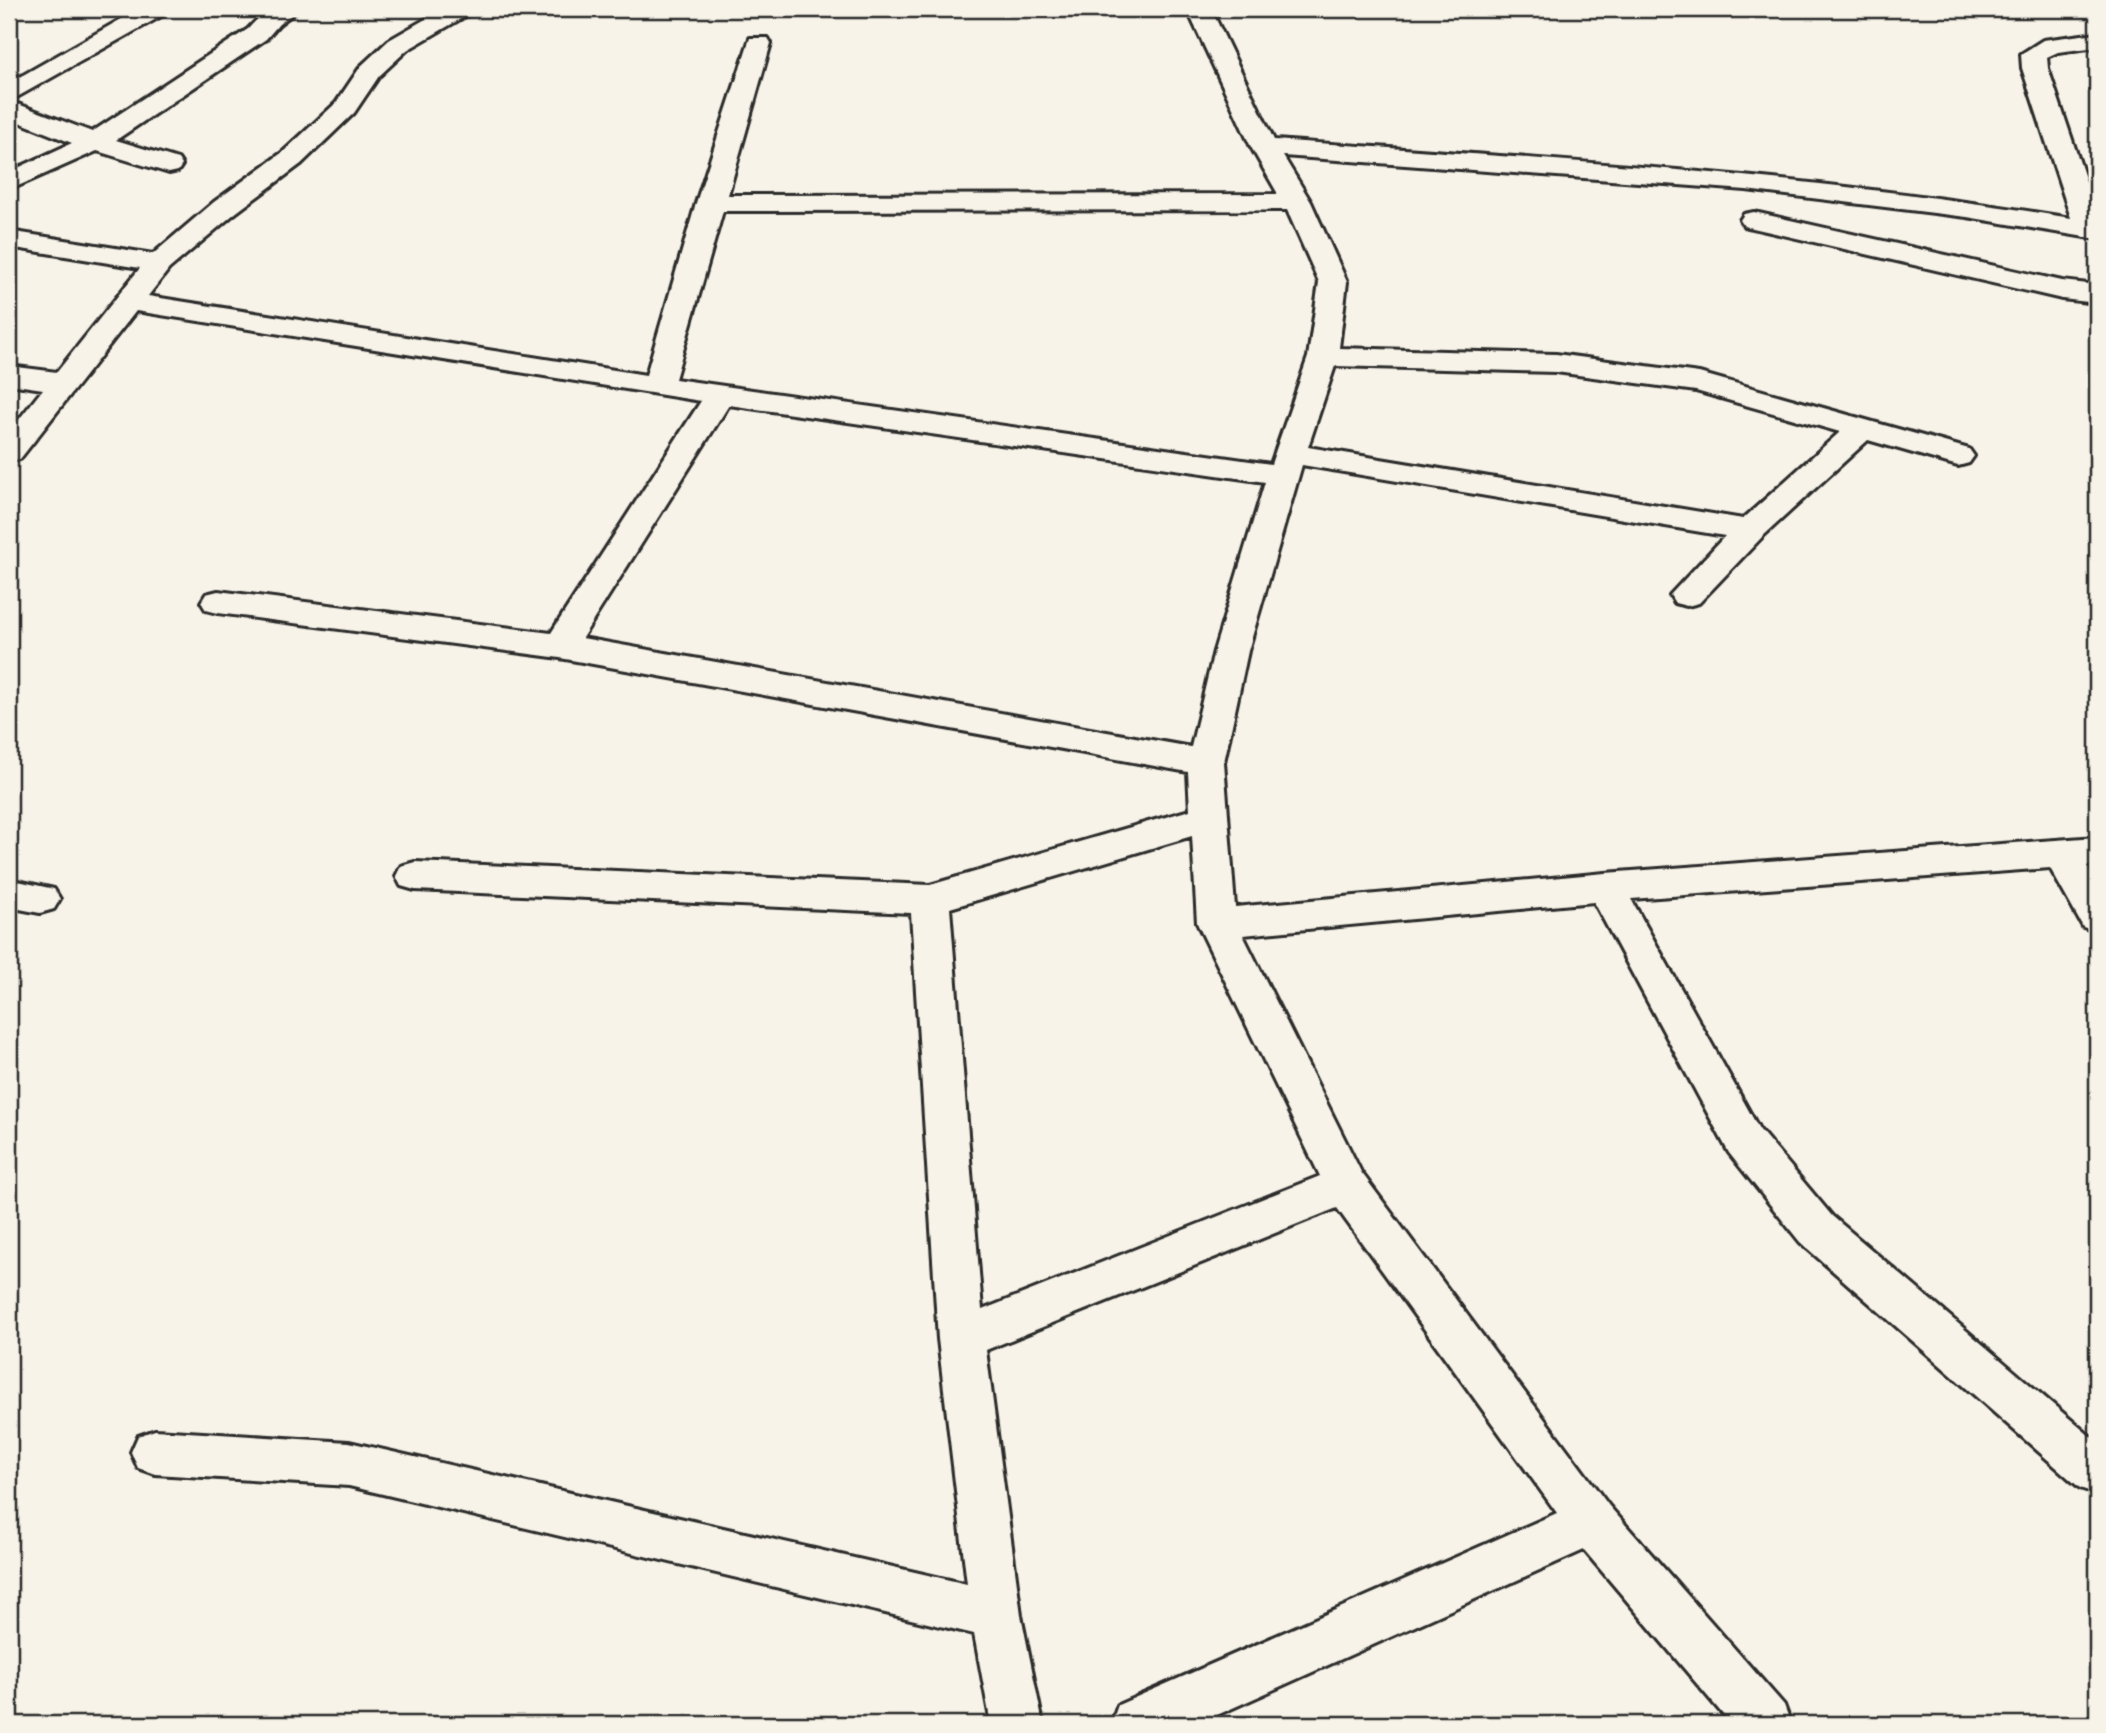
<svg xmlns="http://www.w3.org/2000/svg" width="2106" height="1733" font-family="'Playpen Sans',sans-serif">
	<rect width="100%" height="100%" fill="#f7f3e8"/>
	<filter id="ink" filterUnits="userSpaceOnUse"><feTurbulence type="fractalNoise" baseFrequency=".0143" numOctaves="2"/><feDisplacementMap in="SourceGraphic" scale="14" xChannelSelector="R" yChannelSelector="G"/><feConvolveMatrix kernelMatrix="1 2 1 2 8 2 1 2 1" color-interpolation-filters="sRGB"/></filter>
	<g filter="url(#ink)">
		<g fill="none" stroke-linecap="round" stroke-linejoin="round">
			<defs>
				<path id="minor" d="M139,9H168L165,14L10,101L92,132L248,29C267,8 272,8 299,9L279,24L266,39L116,140L178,159L182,165L178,171L169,173L97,151L9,190V172L72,143L9,118V83Z
					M443,9H472L469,14L407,50L379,76L354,113L301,164L234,214L169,269L148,296L646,375L696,203L750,38H768L771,43L728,195L1278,194L1251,147L1187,9H1211L1274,140C1540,159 1807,174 2071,218L2022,68L2021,54L2043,40L2097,33V47L2058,52L2047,57L2048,68L2097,214V239L1967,217L1746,190L1283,156L1311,202L1347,282L1339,348L1556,354L1699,373L1969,449L1974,456L1969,463L1958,466L1868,440L1762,537L1699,603L1687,606L1675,603L1670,595L1725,536L1302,465L1248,651L1224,762L1235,907L1605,873L2097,837V865L2087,866L2097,883V932L2083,927L2050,868L1631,899L1759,1129L1832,1216L2097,1442V1494L2080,1488L1800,1242L1729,1153L1594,902L1243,935L1361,1172L1609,1506L1784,1705L1791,1724H1731L1584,1550L1197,1724H1111L1118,1705L1557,1513L1337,1208L986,1350L1021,1615L1043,1724H991L974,1634L349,1486L155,1474L138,1468L131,1452L138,1436L155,1430L349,1442L967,1584L938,1339L911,913L415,890L401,886L396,876L401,866L415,862L930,885L1190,810L1188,772L560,658L218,613L206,610L201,602L206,594L218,591L551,633L701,401L136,311L20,459L9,461V432L43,389L9,384V366L57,372L140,268L9,247V231L153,254L214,202L283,152L336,103L361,66L389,40ZM1287,210L1319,282L1308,357L1271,464L675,379L723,211ZM1335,366L1556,372L1696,391L1840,432L1743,519L1308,447ZM729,405L1265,482L1214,651L1191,747L582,638ZM1192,836L1197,923L1320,1176L982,1310L950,908Z
					M1754,212L2062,281L2097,285V303L2062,299L1744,226L1740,220L1744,214Z
					M9,879L54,889L60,899L54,909L40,913L9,907Z"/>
			</defs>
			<use href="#minor" stroke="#2b2b2b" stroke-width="6"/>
			<use href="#minor" fill="#f7f3e8" fill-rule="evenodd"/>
		</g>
	</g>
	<rect width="2106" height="1733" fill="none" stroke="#f7f3e8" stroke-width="35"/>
	<rect x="18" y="18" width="2071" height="1698" fill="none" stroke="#2b2b2b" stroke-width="2.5" filter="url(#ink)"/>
</svg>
